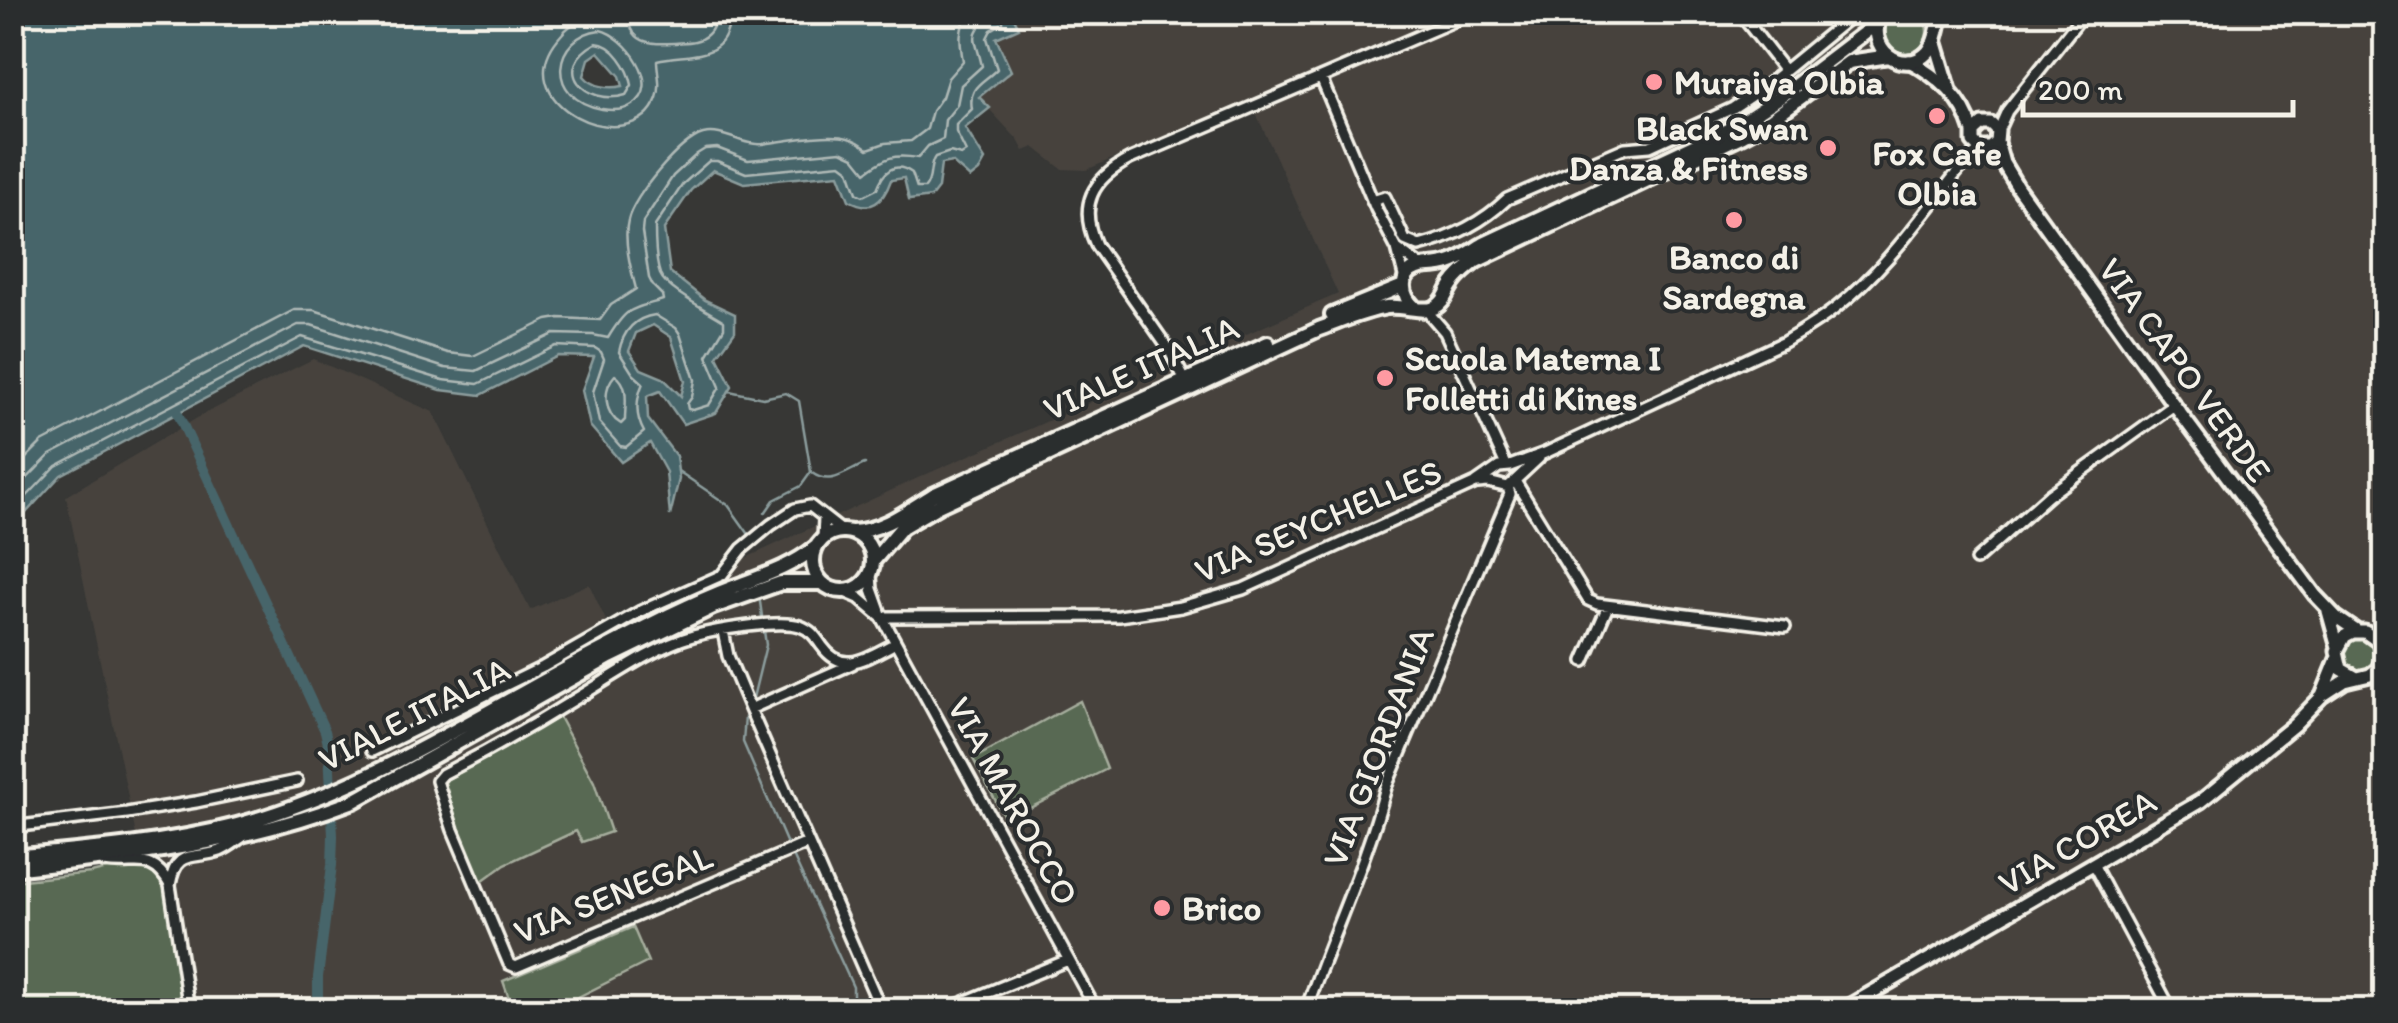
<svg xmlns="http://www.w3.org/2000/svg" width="2398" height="1023" font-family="Itim,sans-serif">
	<rect width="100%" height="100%" fill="#373735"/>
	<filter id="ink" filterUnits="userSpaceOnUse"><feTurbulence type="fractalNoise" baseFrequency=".01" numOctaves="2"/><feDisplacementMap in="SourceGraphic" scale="20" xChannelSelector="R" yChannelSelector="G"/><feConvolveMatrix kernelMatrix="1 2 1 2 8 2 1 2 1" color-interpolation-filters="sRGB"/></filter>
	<g filter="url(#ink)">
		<path fill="#47433e" d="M1011,13H2385V1010H172L66,496L204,414L313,359L433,412L530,610L589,584L608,625L613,620L920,477L1338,294L1250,100L1086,170L1062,169L1034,147L1024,151L1018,140L979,98L996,38L1019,28Z"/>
		<path fill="#586952" stroke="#a6ad9d" stroke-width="2.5" d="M1885 32a21 21 0 1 1 42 0a21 21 0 1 1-42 0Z
			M2343 655a16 16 0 1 1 32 0a16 16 0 1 1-32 0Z
			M1080,701L1107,769L1006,820L973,759Z
			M559,717L594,782L611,832L582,842L576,831L505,864L479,883L439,784Z
			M148,863L164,875L189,1010H13V881L91,873L124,865Z
			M633,927L648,962L552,1010H513L503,981Z"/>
		<path fill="#47656b" stroke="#8c9d9d" stroke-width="2.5" fill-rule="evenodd" d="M652,13V21L692,19L693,12H1011L1019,28L996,38L1011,71L979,97L990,108L965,128L985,160L979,171L970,178L952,162L941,164L938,188L931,197L909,200L904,178L891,180C883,202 872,213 849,200L839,174L744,183L713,170L691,190L664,229L670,272L705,300L735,314V331L717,356L732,386L716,413L683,424L660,391L647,396L648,419L676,456L679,479L670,516L666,472L650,443L621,462L590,426L582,390L594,357L558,356L481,395L441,390L304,346L61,475L13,527V13ZM599,52L620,76L623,86C609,89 593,87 584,76L589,59ZM653,325L671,337L685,381L681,396L663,378L641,369L629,351L636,333Z"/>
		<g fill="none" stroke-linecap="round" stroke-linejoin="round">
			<path stroke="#afb9b6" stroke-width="2.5" d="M614,12L610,16C591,14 575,19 562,34C498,104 633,163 657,98C662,85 657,72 657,60C692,52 729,63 730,12
				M629,12C629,45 650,44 675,43C686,42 698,43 707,35C714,29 715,21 715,12
				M600,30C625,35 665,86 632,105C623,111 613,111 602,109C542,98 554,35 600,30Z
				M596,43C614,44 629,68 632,85L626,95C585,107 550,68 596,43Z
				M615,375C630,385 625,403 625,420L621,424C604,414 602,389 615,375Z
				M12,472L42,442L294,310H314L448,353L473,356L547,320L559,318L600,320L611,305L636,289C631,270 623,240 628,220C633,197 680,140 703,134C725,129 741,146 763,144C785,141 829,132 848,138C856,140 862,144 868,149L885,143L911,141L927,129L932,111L942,97L948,78L963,61C960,43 957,29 970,12
				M12,494L50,455L298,325H311L445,368L476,371L554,334L593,335L608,338C627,307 629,310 663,300L662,295L653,286L649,278L642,232L643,222L673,176L697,154L705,149L717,148L748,160L841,151L854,157L866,172C886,157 893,154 918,158L928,146L943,139L945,120L957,105L961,85L982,66C975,34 968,40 990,12
				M12,512L56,466L302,337L443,380L478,384L556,346L595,348L601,352L604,359L593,392L599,422L620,446L626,447L644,432C635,416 636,399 643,383L633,374L619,352C623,331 634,318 655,315L676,328L680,334L695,380L692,397L687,404L688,409L693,410L709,405L720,387L707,356L724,328V321C709,311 667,291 660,274C655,260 655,240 655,226L683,184L709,161H717L746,173L841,164L849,170L857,193L863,196L877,189C883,172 894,160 912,173L917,188H925C933,179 928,166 935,157L950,152L961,155L966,152L956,132V125L972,109C968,86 982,84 997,69L987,38L991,30L1003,23V12"/>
			<path stroke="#8c9d9d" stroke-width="2.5" d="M729,391L763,398L786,393L799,401L811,472L801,486L774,500L765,513
				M678,471L728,505L748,533L749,537
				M812,473C831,487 846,471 865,464
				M753,698L766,645L760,602
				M745,717L743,742L787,844
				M794,858L853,987V1010"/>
			<path stroke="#47656b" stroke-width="10" d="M2353,12L2386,27
				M178,414L325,731L329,748L333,836L332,865L318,977V1010"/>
			<defs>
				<path id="minor" d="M1739,12L1784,70
					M1321,78L1376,209L1397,249L1405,280
					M1998,131L2007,111L2085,12
					M1372,201L1385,197L1405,240L1419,246C1451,238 1483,222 1507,199L1625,148L1650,146L1733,108L1767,85L1856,12
					M1397,249L1422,267
					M1426,310L1445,332L1506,465
					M1185,380L1168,348L1096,245C1078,205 1092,179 1130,159L1475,12
					M1515,481L1588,600L1597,604L1785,627
					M1478,483L1488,482L1508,487L1539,458
					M823,538L824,519
					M1976,560L2049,495L2174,405
					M871,575L872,589L882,617L1096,1010
					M845,592L859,598L880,616
					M882,617L1119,616L1181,607L1243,589L1476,483L1499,467L1510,466L1545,453L1784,342C1802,331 1820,321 1837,307C1888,267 1926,210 1967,160L1983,149
					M723,631L728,656L750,709L876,998L878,1006L876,1010
					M1584,661L1608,606
					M750,709L852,664
					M372,751L543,667L641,611L722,575L742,549L771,525L795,509L810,506L842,531
					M12,827L127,813L196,802L297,781
					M808,843L516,967L509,964L453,830L437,781L443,774C488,751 534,725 577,698C612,677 654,647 693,636C715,630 780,619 800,626C811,630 815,636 822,646C844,677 869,656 896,643
					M104,862C136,868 151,851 170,885
					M2093,864L2171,1010
					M189,1010L170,885C176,848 193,860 220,851C228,848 235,842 242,837
					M945,1010L1068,960
					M1306,1010C1331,936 1366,864 1386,787L1510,494L1508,487"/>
				<path id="tertiary" d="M1935,40L1950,90
					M1909,61C1939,77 1963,98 1973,132
					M1997,142L1991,148H1979L1973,142V132L1982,124H1991L1998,131L1997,142L2003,163L2018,188L2174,405L2315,595L2336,617L2358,632
					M2328,611L2338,647
					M2322,696L2337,659
					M1842,1010L2201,801L2294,725L2322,696L2345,681L2370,675L2378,669L2383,658L2379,642L2365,632H2353L2345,636L2337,651L2341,669L2355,677"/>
				<path id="secondary" d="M1882,12C1862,48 1904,78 1928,52C1937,42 1938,25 1942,12
					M1414,307C1402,296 1398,275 1417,268C1425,265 1437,267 1449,263C1462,259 1472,251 1484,244L1736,126L1780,97L1876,24
					M1332,315L1403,286
					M813 561a30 30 0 1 1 60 0a30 30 0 1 1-60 0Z
					M852,532C884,530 907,511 933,495L1268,343
					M874,560L902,527L938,506L1319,329C1341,321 1363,311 1387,307C1402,305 1424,313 1434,308C1445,303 1446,292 1453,283C1459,274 1468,268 1476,261L1743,135L1769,121L1849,62L1889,56
					M12,857C88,850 164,844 237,825C370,789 485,710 605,648C647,626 691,603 736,586C765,575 791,567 816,547
					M12,869C131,856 242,844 354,801L610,657L713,607L781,583H822"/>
			</defs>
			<use href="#minor" stroke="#f4f1e8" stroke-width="16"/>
			<use href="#tertiary" stroke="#f4f1e8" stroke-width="19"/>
			<use href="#secondary" stroke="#f4f1e8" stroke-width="20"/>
			<use href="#minor" stroke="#2a2d2e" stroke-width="9"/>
			<use href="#tertiary" stroke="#2a2d2e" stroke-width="11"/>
			<use href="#secondary" stroke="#2a2d2e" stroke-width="12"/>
		</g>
	</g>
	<g fill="#ff9aa2" stroke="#2a2d2e" stroke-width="4">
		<circle cx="1654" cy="82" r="10"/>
		<circle cx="1937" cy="116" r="10"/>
		<circle cx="1828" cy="148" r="10"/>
		<circle cx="1734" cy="220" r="10"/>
		<circle cx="1385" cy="378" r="10"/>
		<circle cx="1162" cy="908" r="10"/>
	</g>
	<g text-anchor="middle" stroke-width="8" stroke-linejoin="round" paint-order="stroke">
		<g font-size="35" font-weight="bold" fill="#f4f1e8" stroke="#2a2d2e" text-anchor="start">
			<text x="1674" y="94">Muraiya Olbia</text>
			<text x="1808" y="140" text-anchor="end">Black Swan<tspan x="1808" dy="40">Danza &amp; Fitness</tspan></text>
			<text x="1937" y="165" text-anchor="middle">Fox Cafe<tspan x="1937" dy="40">Olbia</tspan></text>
			<text x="1734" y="269" text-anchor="middle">Banco di<tspan x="1734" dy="40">Sardegna</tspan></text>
			<text x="1405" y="370">Scuola Materna I<tspan x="1405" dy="40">Folletti di Kines</tspan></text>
			<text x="1182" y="920">Brico</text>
		</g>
		<g font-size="35" fill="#f4f1e8" stroke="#2a2d2e">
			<text transform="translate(1141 368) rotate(-24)" y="12">VIALE ITALIA</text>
			<text transform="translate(2185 370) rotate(54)" y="12">VIA CAPO VERDE</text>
			<text transform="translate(1318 521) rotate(-23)" y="12">VIA SEYCHELLES</text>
			<text transform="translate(414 714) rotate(-27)" y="12">VIALE ITALIA</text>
			<text transform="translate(1378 747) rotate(-69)" y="12">VIA GIORDANIA</text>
			<text transform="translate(1013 801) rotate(61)" y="12">VIA MAROCCO</text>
			<text transform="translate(2077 842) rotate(-30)" y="12">VIA COREA</text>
			<text transform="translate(613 894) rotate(-22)" y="12">VIA SENEGAL</text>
		</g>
	</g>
	<rect width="2398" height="1023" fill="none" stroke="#2a2d2e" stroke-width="50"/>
	<rect x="25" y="25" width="2348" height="973" fill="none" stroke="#f4f1e8" stroke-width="4" filter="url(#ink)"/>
	<path d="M2023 100v15h270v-15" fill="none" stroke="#f4f1e8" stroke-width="5"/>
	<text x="2038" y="100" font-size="30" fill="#f4f1e8" stroke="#2a2d2e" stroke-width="8" paint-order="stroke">200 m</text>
</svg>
